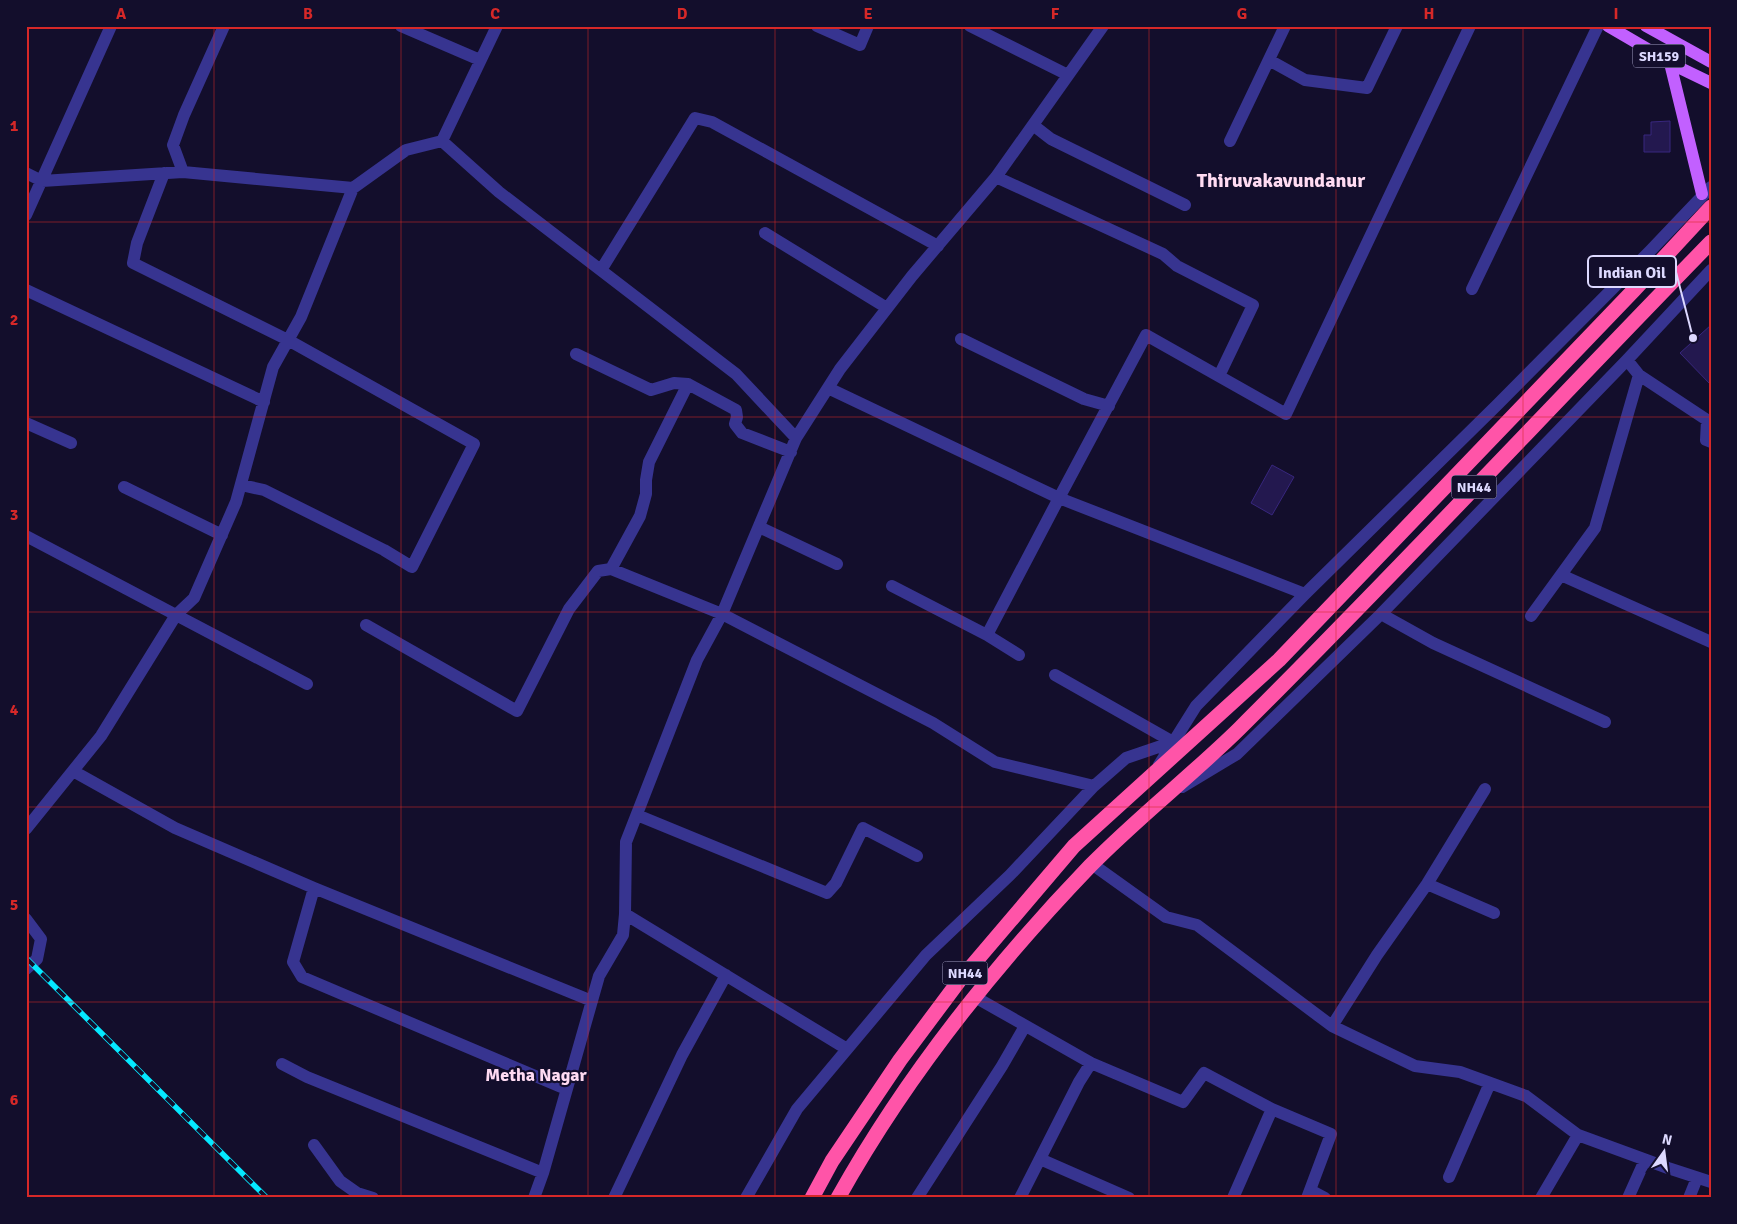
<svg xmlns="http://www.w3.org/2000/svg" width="1737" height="1224" font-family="Signika,sans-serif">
	<rect width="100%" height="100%" fill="#130e2c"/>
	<path fill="#23184f" stroke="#38277e" d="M1670,121V152H1644V135H1651V122Z
		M1711,325V385L1680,353Z
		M1272,465L1294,477L1272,515L1251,503Z"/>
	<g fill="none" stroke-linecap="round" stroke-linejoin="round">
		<path stroke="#373490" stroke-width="12" d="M401,26L480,60
			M817,26L860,45L868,26
			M970,26L1068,75
			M1269,60L1305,80L1367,88L1397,26
			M1033,125L1051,139L1185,205
			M442,141L499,192L736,374L796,438
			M1230,141L1285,26
			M183,172L173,145L184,115L224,26
			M26,173L42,181L183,172L353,188L406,150L442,141L497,26
			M164,173L137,243L133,263L288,340L474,444L412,567L384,550L264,490L241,485
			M996,177L1163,254L1177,266L1253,305L1219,376
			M26,215L111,26
			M765,233L887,308
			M601,270L695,118L712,122L938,246
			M1472,289L1598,26
			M26,290L264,402
			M961,339L1084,399L1109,406
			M576,354L651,390L674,383L688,384
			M1627,360L1639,375L1707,420L1706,440L1711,442
			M828,388L1059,498L987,635
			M26,423L71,443
			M124,487L222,535
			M759,527L837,564
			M26,536L176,615L101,736L26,829
			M611,569L640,516L646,494V480L649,462L688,384L736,410L737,417L735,424L742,433L791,452
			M1561,575L1711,642
			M892,586L987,635L1019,655
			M1305,594L1059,498L1146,335L1286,414L1470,26
			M1381,614L1433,643L1605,722
			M1531,616L1595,528L1639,375
			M366,625L517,711L569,609L598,571L611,569L722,614L933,723L995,762L1094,786
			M1055,675L1173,742
			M307,684L176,615L194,598L236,502L273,367L301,317L353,188
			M1159,765L1196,706L1305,594L1498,404L1651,250L1711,187
			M73,771L175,828L314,888L592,1001
			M1182,787L1237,754L1381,614L1627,360L1711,270
			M637,815L827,893L836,883L863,828L917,856
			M1092,864L1166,917L1197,925L1332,1026L1415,1066L1460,1072L1526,1096L1578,1135L1668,1168L1711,1182
			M1427,884L1494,913
			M314,888L293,962L302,977L566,1089
			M26,919L41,939L37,959L26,969
			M975,997L1091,1063
			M1332,1026L1377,955L1427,884L1485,789
			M847,1049L625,914L626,842L697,660L722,614L796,438L840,369L912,276L996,177L1103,26
			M282,1064L307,1077L543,1173L599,976L623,935L625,914
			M1272,1109L1331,1134L1307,1198
			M314,1145L340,1181L357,1193L373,1198
			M1040,1159L1129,1198
			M1449,1177L1490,1083
			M1310,1190L1325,1198
			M534,1198L543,1173
			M614,1198L682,1055L726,975
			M746,1198L797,1109L926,955L1010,875L1094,786L1126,758L1173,742
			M917,1198L1002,1066L1025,1026
			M1020,1198L1079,1082L1091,1063L1183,1102L1204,1073L1272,1109L1233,1198
			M1541,1198L1578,1135
			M1628,1198L1645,1160
			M1689,1198L1697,1178"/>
		<path stroke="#c260ff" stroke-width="12" d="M1608,26L1680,68L1711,83
			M1646,26L1711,62
			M1670,63L1702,194"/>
		<path stroke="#ff54a8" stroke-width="15" d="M812,1198L832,1161L900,1060L959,981L1074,846L1279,660L1634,290L1711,207
			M838,1198C906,1076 994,966 1090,866C1137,818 1191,776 1239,729C1399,570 1553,404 1711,242"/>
		<defs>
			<path id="rail" d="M26,958L267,1198"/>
		</defs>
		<use href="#rail" stroke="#05e8ff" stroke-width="5.5"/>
		<use href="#rail" stroke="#130e2c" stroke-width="4" stroke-dasharray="11" stroke-linecap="butt"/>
	</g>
	<path fill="none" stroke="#d62828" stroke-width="1" stroke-opacity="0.55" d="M214,26V1198M401,26V1198M588,26V1198M775,26V1198M962,26V1198M1149,26V1198M1336,26V1198M1523,26V1198M26,222H1711M26,417H1711M26,612H1711M26,807H1711M26,1002H1711"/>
	<g text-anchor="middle" stroke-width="4.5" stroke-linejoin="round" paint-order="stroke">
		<g fill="#130e2c" stroke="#a09cc0" stroke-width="1">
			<rect x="1633" y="44.5" width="52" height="23" rx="4"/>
			<rect x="1451.5" y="475.5" width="45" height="23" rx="4"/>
			<rect x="942.5" y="961.5" width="45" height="23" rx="4"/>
		</g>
		<g font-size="14" font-weight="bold" fill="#ddd9ff">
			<text x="1659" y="61">SH159</text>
			<text x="1474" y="492">NH44</text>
			<text x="965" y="978">NH44</text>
		</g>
		<g font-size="18" font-weight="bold" fill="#ffdbf2" stroke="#130e2c">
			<text x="536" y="1081">Metha Nagar</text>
		</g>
		<g font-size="20" font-weight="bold" fill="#ffdbf2" stroke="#130e2c">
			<text x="1281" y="187">Thiruvakavundanur</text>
		</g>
	</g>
	<path fill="none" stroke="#ddd9ff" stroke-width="2" d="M1693 338L1676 272"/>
	<circle fill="#ddd9ff" stroke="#130e2c" stroke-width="2" cx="1693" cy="338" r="5"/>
	<rect fill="#130e2c" stroke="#ddd9ff" stroke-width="2" x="1588" y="256" width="88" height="31" rx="5"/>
	<g font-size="16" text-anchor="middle" font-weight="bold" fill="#ddd9ff">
		<text x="1632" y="278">Indian Oil</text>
	</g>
	<rect width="1737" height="1224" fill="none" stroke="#130e2c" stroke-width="55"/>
	<g transform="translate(1664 1152) rotate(14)" stroke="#130e2c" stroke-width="4" paint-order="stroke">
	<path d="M0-4L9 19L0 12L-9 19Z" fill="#ddd9ff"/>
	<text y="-8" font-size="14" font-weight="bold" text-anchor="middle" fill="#ddd9ff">N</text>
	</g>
	<rect x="28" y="28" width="1682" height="1168" fill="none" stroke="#d62828" stroke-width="2"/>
	<g font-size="16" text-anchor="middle" font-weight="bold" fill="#d62828">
		<text x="121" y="19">A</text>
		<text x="308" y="19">B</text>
		<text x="495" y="19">C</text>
		<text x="682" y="19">D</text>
		<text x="868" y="19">E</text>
		<text x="1055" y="19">F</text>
		<text x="1242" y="19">G</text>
		<text x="1429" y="19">H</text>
		<text x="1616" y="19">I</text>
		<text x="14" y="131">1</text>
		<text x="14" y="325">2</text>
		<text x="14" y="520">3</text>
		<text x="14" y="715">4</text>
		<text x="14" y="910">5</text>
		<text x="14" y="1105">6</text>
	</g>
</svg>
